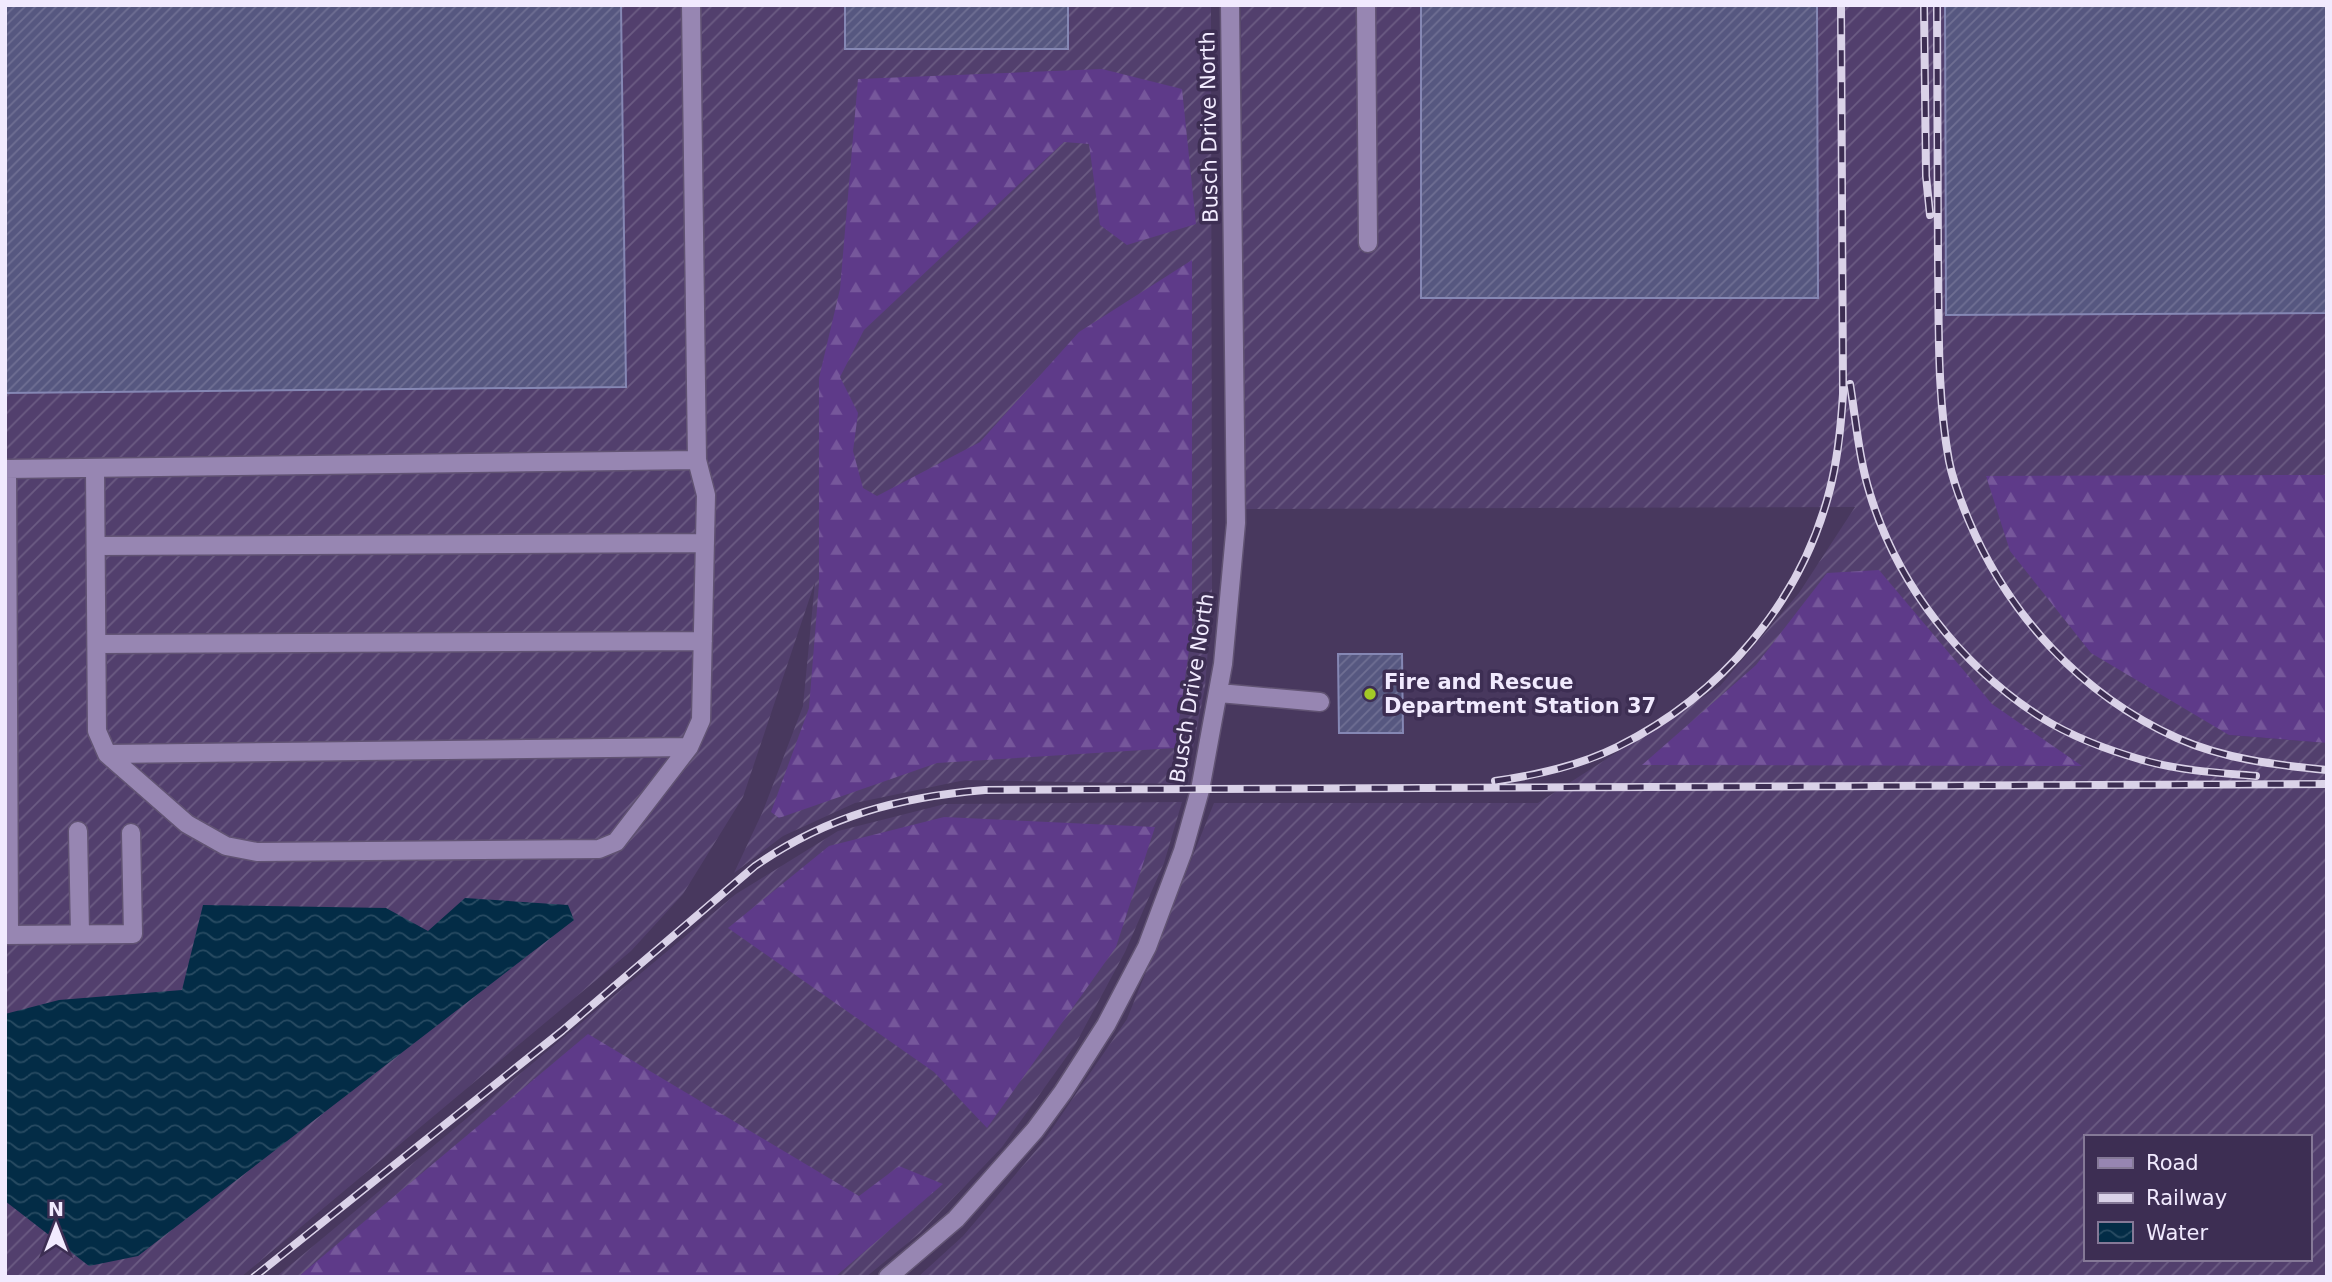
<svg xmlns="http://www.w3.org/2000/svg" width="2332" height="1282" font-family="'DejaVu Sans',sans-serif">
	<defs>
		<pattern id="industrial-furrows" width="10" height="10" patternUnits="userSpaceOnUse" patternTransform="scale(1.75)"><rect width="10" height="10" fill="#523f6d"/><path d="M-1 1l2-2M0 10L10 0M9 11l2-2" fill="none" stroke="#6b5b83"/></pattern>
		<pattern id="forest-firs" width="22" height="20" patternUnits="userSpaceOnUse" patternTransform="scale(1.75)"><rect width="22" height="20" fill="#5e3a89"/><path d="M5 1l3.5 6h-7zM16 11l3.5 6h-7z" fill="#76579b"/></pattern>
		<pattern id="water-waves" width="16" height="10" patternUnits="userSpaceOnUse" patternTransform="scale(1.75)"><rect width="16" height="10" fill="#032c46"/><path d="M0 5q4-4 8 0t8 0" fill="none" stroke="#284b62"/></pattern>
		<pattern id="building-hatch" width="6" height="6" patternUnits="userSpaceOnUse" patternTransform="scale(1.75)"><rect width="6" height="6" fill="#565780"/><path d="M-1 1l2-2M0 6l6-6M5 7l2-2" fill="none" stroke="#6f6f93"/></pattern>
	</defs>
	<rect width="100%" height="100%" fill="#48385e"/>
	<path fill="url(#industrial-furrows)" fill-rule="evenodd" d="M5,5H1211L1212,597L1205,687L1186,784L965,780L855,803L783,836L734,873L763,811L803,706L815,582L743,797L683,894L631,951L241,1277H5Z
		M1241,5H2327V475L1986,477L2229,735L2327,743V1277H918L963,1236L1043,1142L1127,1019L1214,803H1538L1720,686L1799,593L1855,507L1244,509ZM2085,1137H2309V1259H2085Z
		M1182,802L1164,863L1125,952L1075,1045L1002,1147L920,1233L866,1277H276L736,894L838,831L945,804Z"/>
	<path fill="url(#forest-firs)" d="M1102,69L1182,89L1196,224L1127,245L1100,225L1089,144L1064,142L864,330L840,377L858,413L853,451L863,488L877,496L980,442L1079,332L1192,260V629L1175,748L937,763L779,818L771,812L809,708L819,584V378L840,289L858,79Z
		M2327,475V743L2229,735L2091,653L2010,551L1986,476Z
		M1879,570L1992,704L2082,766L1642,765L1756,665L1827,573Z
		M944,817L1155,827L1116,947L987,1128L934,1072L728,928L829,846Z
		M588,1034L859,1196L899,1166L943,1184L835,1277H298Z"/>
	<path fill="url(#water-waves)" d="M465,898L568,905L574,920L138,1256L89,1266L5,1201V1014L59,1000L182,990L203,905L386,908L428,931Z"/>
	<path fill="url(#building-hatch)" stroke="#8587b4" stroke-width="2" d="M5,5H621L626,387L5,393Z
		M845,5H1068V49H845Z
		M1421,5H1817L1818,298H1421Z
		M1945,5H2327V313L1946,315Z
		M1338,654H1402L1403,733H1339Z"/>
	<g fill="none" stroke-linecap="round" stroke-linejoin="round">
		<defs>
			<path id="minor" d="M1366,5L1368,243
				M95,468L97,731L107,754L187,824L226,846L257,852L599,849L616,842L689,747L701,720L706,495L697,460
				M5,469L697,460L691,5
				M7,469L9,934
				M96,546L705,543
				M97,644L703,641
				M1219,693L1320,702
				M107,754L689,747
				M78,831L80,934
				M5,935L133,934L131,833
				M888,1277L956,1219L1035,1130L1063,1092L1106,1025L1147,947L1183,851L1200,790L1223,664L1236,523L1230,5"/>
		</defs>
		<use href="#minor" stroke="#615373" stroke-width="21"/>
		<use href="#minor" stroke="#9786b2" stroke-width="18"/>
		<defs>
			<path id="rail" d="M1924,5L1926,176L1930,215
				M1937,5C1937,90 1938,175 1938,260C1939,327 1937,395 1949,461C1953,481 1961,502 1969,521C2009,616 2082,695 2177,738C2224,759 2276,765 2327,770
				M1850,384C1856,421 1859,459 1870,494C1898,586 1962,667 2042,718C2074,738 2113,752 2150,762C2184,771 2221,773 2256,776
				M1495,781C1537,775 1579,766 1617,747C1721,696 1802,601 1830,489C1838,458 1841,426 1843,394L1841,5
				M254,1277L562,1031L755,866C827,816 899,797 985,790L2327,784"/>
		</defs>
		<use href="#rail" stroke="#dad2e8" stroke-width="8"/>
		<use href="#rail" stroke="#3d2e53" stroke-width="5" stroke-dasharray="16" stroke-linecap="butt"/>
	</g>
	<circle fill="#a3c926" stroke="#3d2e53" stroke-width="2.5" cx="1370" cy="694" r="7"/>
	<g text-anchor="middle" stroke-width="7" stroke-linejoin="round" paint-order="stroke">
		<g font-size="21" fill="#f1eafe" stroke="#3d2e53">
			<text transform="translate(1209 127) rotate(-91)" y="7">Busch Drive North</text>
			<text transform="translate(1192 688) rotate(-81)" y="7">Busch Drive North</text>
		</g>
		<g font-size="21" font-weight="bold" fill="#f1eafe" stroke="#3d2e53" text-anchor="start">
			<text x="1384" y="689">Fire and Rescue<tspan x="1384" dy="24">Department Station 37</tspan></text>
		</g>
	</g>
	<rect width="2332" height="1282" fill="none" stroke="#f1eafe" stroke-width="14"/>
	<rect x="2084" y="1135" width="228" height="126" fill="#3d2e53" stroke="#857997" stroke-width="2"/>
	<rect x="2098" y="1158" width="35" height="10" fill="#9786b2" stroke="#857997" stroke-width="2"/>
	<text x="2146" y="1170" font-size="21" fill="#f1eafe">Road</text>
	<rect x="2098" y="1193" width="35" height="10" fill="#dad2e8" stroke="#857997" stroke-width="2"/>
	<text x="2146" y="1205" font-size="21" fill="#f1eafe">Railway</text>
	<rect x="2098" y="1222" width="35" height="21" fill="url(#water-waves)" stroke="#857997" stroke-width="2"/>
	<text x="2146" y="1240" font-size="21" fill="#f1eafe">Water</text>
	<g transform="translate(56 1226)" stroke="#3d2e53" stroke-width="5" paint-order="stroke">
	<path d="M0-5L12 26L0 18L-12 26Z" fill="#f1eafe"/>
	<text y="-10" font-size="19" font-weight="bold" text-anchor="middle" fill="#f1eafe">N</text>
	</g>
</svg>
